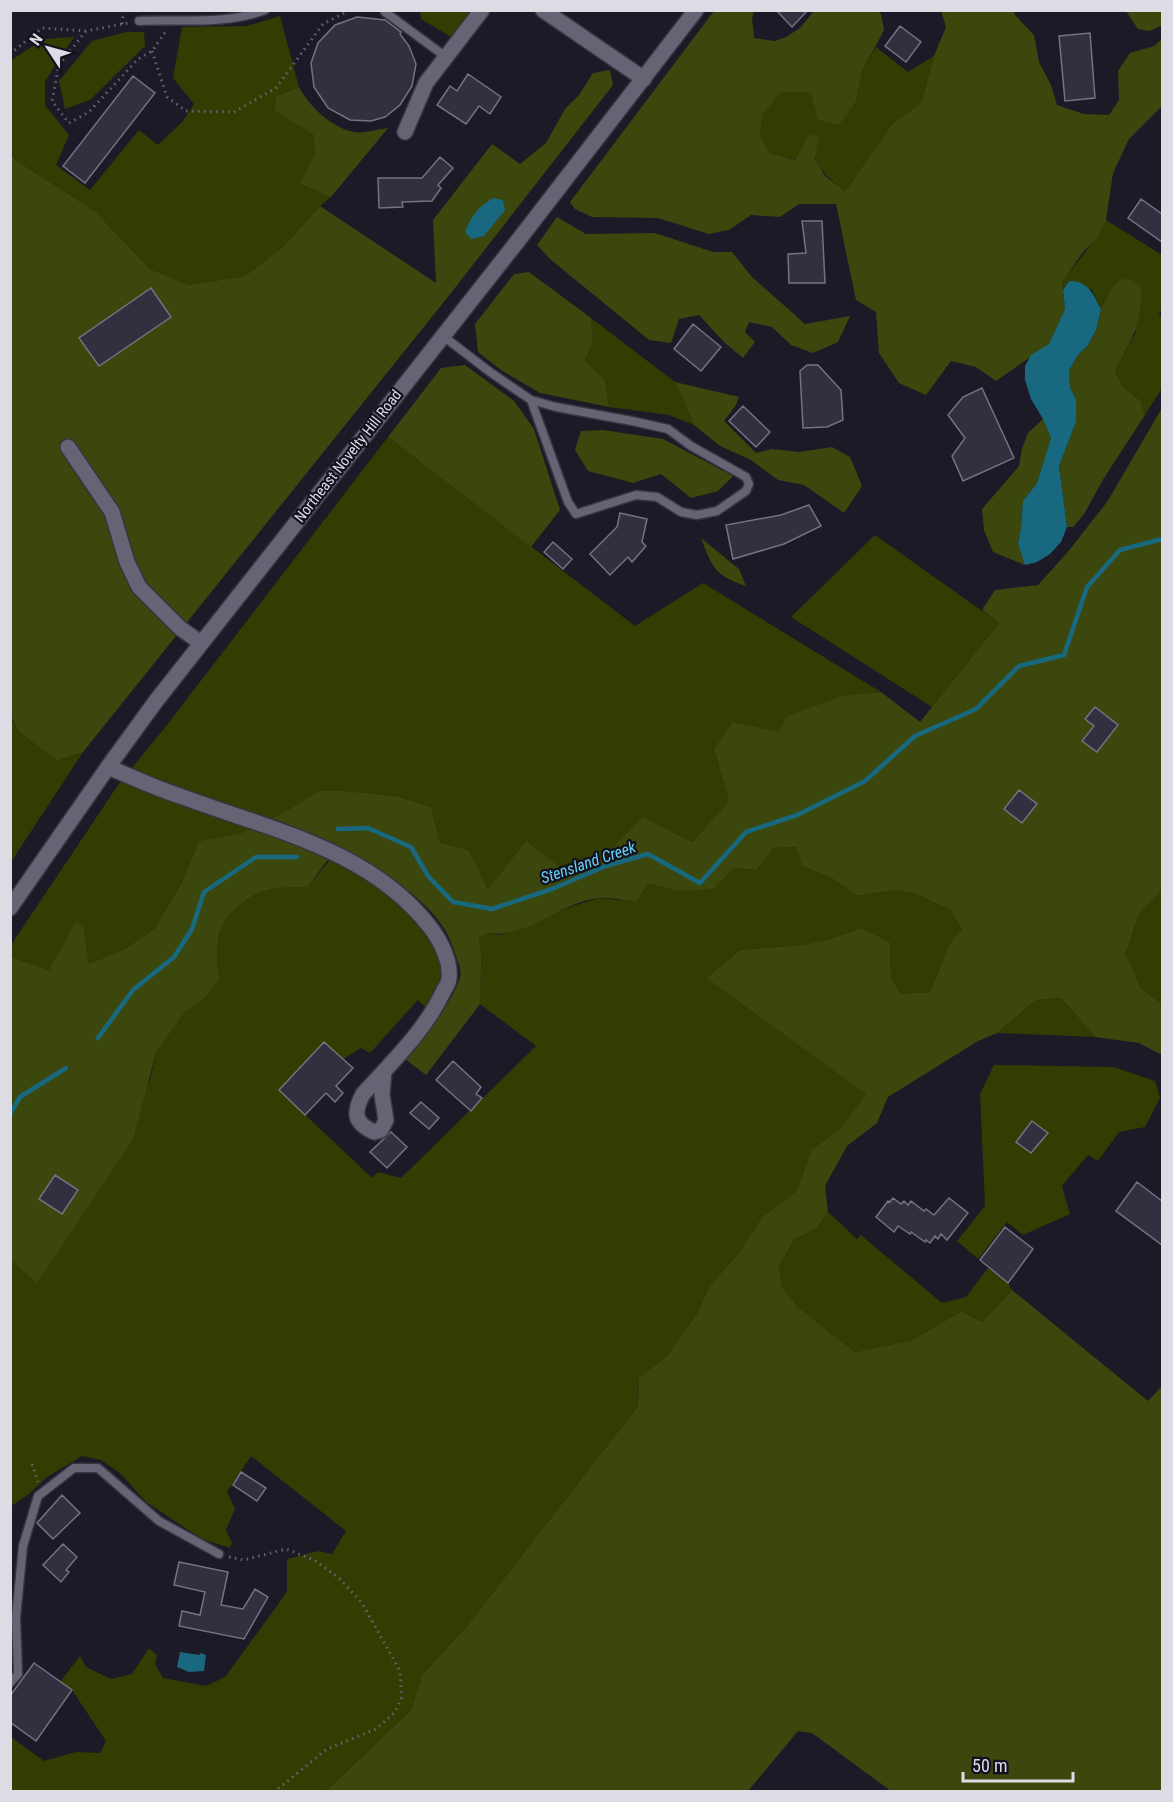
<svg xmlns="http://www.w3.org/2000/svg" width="1173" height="1802" font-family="'Roboto Condensed',sans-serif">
	<rect width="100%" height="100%" fill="#1c1a27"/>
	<path fill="#323d02" d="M420,11H477L453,38L421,19Z
		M280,16L299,87L276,96L313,134L315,152L300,184L331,197L320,206L283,247L245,276L189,285L150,269L96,212L16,160L11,152L10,61L44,39L74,37L45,81V105L69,135L56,165L90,190L139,130L158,145L183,121L194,104L173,78L182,27L247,26Z
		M126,32H144L145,46L90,100L65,109L59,81L92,41Z
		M876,47L908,72L934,56L921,103L893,123L845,191C819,171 817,166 809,134L796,160L770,153L760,136L763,114L782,92L811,93L856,101L862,72Z
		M1106,220L1162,255V308L1159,314L1162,318V388L1145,415L1141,401L1124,388L1115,371L1136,332L1109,292L1101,309L1092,290L1069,281L1063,290L1062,282C1077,261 1095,243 1106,220Z
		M591,318L675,382L694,425L669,415L609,407L605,380L585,361L593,342Z
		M388,437L635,626L703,583L881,692L844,695L779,732L714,749L729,801L692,842L643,817L611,849L488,891L469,850L440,843L431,807L396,796L344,791H319L283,813L244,832L199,841L183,880L155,928L125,949L89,964L84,926L49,970L11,957V945L118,785L163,730Z
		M875,535L999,623L932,707L791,617Z
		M10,716L19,732L57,761L83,752L11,862Z
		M796,847L802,866L833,879L857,896L896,890L916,894L950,910L962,929L950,943L930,992L900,994L891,976L890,942L861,928L830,939L802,945L740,950L706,978L867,1094L842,1127L811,1150L797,1191L761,1218L741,1250L709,1287L698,1312L667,1356L639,1378L638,1406L467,1626L422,1675L411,1710L326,1791H11V1737L44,1761L76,1752L100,1753L106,1741L72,1690L60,1682L80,1656L86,1667L111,1679L132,1674L149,1648L157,1655L155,1664L163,1678L206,1686L225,1677L279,1603L287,1591V1559L318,1551L332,1554L346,1531L251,1456L227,1492L235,1509L226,1530L232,1543L230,1548L202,1539L146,1502L121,1474L101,1460L82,1456L47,1477L29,1494L11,1506V1260L38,1282L150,1080L156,1053L185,1012L206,997L218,980C217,963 215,945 221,929C226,915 248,896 262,892C276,887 293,887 308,887L332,857C350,867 370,877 387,889C402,899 434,936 440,952C446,968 437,997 427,1009L418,1000L370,1053L361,1048L343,1059L324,1042L279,1090L372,1178L378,1172L401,1178L536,1046L480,1004C479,983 484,959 479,939L488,933L499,935L573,906L599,898L636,902L649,884L678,891L733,868L757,870L773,848Z
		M1162,890V1004L1141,988L1126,956L1138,916Z
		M1061,998L1095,1037L997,1033L1036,1000Z
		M994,1065L1114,1067L1155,1081L1160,1098L1145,1127L1119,1132L1098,1161L1088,1155L1062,1186L1070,1214L1023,1235L1007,1222L978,1259L957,1241L985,1206L980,1094Z
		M828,1212L857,1239L861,1235L942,1303L966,1297L988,1268L1008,1283L1012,1290L982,1322L962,1311L912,1340L855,1352L798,1307L782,1287L779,1266L795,1239L816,1229Z"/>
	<path fill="#3b470c" d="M714,11H754L752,18L754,38L775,41L786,37L800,28L814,11H878L881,14L884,30L862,72L856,101L839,125L818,120L811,93L782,92L763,114L760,136L770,153L795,160L809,134L819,137L815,158L825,176L845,191L893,123L921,103L934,56L946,27L941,11H1014L1015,15L1034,35L1039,62L1051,85L1057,105L1084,114L1109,115L1119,100L1118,71L1130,53L1154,46L1162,39V106L1129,139L1113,173L1106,220L1098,237L1083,252L1062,282L1065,309L1049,344L996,381L976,367L951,361L926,395L899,383L879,353L876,312L856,300L836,204H799L780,217L751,215L729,230L709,234L658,218L592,217L575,209L570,202Z
		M1126,11H1162V25L1150,31L1138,29Z
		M610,70L613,85L451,293L83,752L57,761L19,732L11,716L10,152L16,160L96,212L150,269L189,285L245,276L283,247L320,206L436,283L433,220L492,144L520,164L546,143L565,109L579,95L593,73Z
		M299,87C309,106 332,128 354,132C364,134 378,129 388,128L331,197L300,184L315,152L313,134L275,111L276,96Z
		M557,217L586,234L655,233L713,252H732L752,277L805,324L850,316L838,342L813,353L791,345L772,327L749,322L745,332L755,342L743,358L725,343L699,315L679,319L671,343L649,340L550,259L537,245Z
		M529,272L591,318L593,342L585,361L605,380L609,407L540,393L501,370L478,352L475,324L514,274Z
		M1121,279L1132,280L1141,287C1142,326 1132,338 1115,371L1124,388L1141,401L1145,415L1104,478L1084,514L1073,527H1067L1059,466L1076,422V400L1070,387L1069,371L1077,356L1088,345L1096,330L1101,309L1109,292Z
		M465,365L514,401L534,429L560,510L531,547L388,437L441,368Z
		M675,382L739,397L736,405L724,421L756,453L772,449L799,452L832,447L850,457L862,486L844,513L804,485L778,480L751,460L720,446L694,425Z
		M1162,408V890L1138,916L1126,955L1141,988L1162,1004V1055L1139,1043L1095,1037L1061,998L1036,1000L997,1033L978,1041L888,1097L877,1123L847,1146L825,1186L828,1212L816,1229L795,1239L779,1266L782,1287L798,1307L855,1352L912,1340L962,1311L982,1322L1012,1290L1148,1401L1162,1386V1791H891L812,1733L798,1731L748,1791H326L411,1710L422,1675L467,1626L638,1406L639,1378L667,1356L698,1312L709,1287L741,1250L761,1218L797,1191L811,1150L842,1127L866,1094L706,978L740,950L802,945L830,939L861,928L890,942L891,976L900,994L930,992L950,943L962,929L950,910L916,894L896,890L857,896L833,879L802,866L796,847L773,848L757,870L733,868L714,889L678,891L649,884L636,902C624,901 610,897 599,898C560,902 528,939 488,933L479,939C484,959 479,983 480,1004L426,1075L404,1058C423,1034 451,1006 460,978C462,971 458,963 456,956C443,903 384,874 341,848L326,862L308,887C293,887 276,887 262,892C248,896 226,915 221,929C215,945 217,963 219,979L206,997L185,1012L156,1053L133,1139L37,1283L11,1260V957L49,970L75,923L84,926L89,964L125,949L155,928L183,880L199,841L244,832L283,813L319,791H344L396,796L431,807L440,843L469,850L488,890L526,841L560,867L611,849L643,817L692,842L729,801L714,749L733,722L779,732L786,717L844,695L881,692L920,722L999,623L982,610L995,590L1038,585L1067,553L1107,502Z
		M1043,419L1051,438L1037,483L1023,501L1021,528L1018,544L1025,565L993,552L984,530L982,509L1019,466L1022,449L1028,433Z
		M603,430L663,439L733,476L718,491L691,498L661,474L633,483L588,471L575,450L581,431Z
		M701,538L739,569L746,586C715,576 712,567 701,538Z"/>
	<path fill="#18697f" d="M493,198L503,200L505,210L484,236L471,239L465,232C471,216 478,207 493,198Z
		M1069,281C1089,281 1093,294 1101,309L1096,330L1088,345L1077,356L1069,371L1070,387L1076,400V422L1059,466L1067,527L1061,542L1050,554L1037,562L1025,565L1018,544L1021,528L1023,501L1037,483L1051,438L1043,419L1031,399L1025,380V366L1031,355L1049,344L1065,309L1063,290Z
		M180,1652L199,1655L201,1653L206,1655L204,1671L189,1672L177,1667Z"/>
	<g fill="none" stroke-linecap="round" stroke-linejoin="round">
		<path stroke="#18697f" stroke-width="4.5" d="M338,829L368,828L411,847L428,876L453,902L492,909L552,889L606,866L648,854L700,883L746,832L797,815L865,781L915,736L976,709L1019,666L1064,655L1087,587L1120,550L1162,539
			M98,1038L133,990L174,957L192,929L204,892L256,857H297
			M10,1114L20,1097L66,1068"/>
	</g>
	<path fill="#32303e" stroke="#747283" stroke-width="1.5" d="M776,10H808L792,27Z
		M357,17L385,20L401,32L400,34L409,46L416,64L412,86L400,105L385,117L371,121L350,120L328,108L314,87L311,63L318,43L335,25Z
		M900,26L921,42L906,62L885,46Z
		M1090,33L1095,98L1065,101L1059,36Z
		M468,74L501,97L490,114L479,106L466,124L437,105L450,86L457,91Z
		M133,76L155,93L85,183L63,166Z
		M440,157L453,168L438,185L441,188L432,201L402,202L403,207L379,208L378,178H422Z
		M1141,199L1162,214V242L1128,218Z
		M802,221H822L825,283H789L788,254L806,253Z
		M151,288L171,317L99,366L79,338Z
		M693,324L721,347L701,371L674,349Z
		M807,365H818L841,390L843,420L827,427L803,428L800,371Z
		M982,388L1014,458L963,481L952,456L965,438L948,415L963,397Z
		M743,406L770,432L756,447L729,421Z
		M809,505L821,526L784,544L733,559L726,525L781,515Z
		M620,513L647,519L642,542L646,546L632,562L628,557L610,575L590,554L617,527Z
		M553,542L572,559L563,569L544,552Z
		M1095,707L1118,725L1097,752L1082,741L1094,726L1085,719Z
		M1019,790L1037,804L1022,823L1004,809Z
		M324,1042L353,1068L336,1086L343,1093L335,1102L326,1093L305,1115L279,1090Z
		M453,1061L481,1087L476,1094L482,1098L471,1111L436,1080Z
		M421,1102L439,1118L429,1129L410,1113Z
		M1032,1121L1048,1133L1031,1153L1016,1142Z
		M391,1132L407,1147L387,1168L370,1152Z
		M55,1175L78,1190L62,1214L39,1199Z
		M1137,1182L1162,1201V1245L1116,1211Z
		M893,1198L901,1204L904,1201L908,1205L911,1201L924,1211L926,1209L934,1215L949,1198L968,1213L947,1240L941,1234L938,1239L935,1236L930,1243L926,1240L925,1242L911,1232L910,1234L898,1226L894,1232L876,1217L888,1201L890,1202Z
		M1005,1227L1033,1249L1008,1283L980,1260Z
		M241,1472L266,1488L257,1501L233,1485Z
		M62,1495L80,1513L53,1539L37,1523Z
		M63,1544L77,1557L66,1570L69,1572L61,1582L43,1565Z
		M179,1562L228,1572L221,1605L243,1609L255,1589L268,1597L244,1639L179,1626L182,1611L200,1615L205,1592L174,1585Z
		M34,1663L72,1690L36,1741L10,1722V1696Z"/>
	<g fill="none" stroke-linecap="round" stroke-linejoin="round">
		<defs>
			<path id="lane" d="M385,12L446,57
				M139,21C180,19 226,25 265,10
				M443,336L490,372L531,400L556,407L632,421L668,429L691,446L746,477L749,484L746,491L717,511L697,515L681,512L657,497L636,495L576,514L568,502L531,400
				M10,1683L18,1674L16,1617L23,1546L38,1496L74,1468H98L159,1521L219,1554"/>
			<path id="street" d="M543,10L644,79
				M405,132L426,83L482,10
				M68,447L112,512L127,562L139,587L180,628L201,643
				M108,767C132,777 155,788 180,796C268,829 370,849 430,927C440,940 451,961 449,978C449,982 446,987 444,990C426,1030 392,1062 363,1094C353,1113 354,1123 374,1132L381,1130L386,1120L382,1095L384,1071"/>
			<path id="secondary" d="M10,908L108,767L156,701L517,242L696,10"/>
		</defs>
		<use href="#lane" stroke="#36343f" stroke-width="11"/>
		<use href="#street" stroke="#36343f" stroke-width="18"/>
		<use href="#secondary" stroke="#36343f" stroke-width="18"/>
		<path stroke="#65636f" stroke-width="3" stroke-dasharray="1.5 4.5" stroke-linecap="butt" d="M122,24L124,10
			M86,31L59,65L52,101L69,123L89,112L138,59L152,51L166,31
			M152,51L167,97L186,111L234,112L276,88L323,24L350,10
			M10,54L42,28L86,31L128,23
			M32,1464L38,1482
			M229,1557L244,1560L286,1549L314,1560L339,1578L362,1603L400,1671L402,1697L395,1712L376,1729L327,1749L274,1792"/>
		<use href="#lane" stroke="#666474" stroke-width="8"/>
		<use href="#street" stroke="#666474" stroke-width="15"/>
		<use href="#secondary" stroke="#666474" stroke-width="15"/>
	</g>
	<g text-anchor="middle" stroke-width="4.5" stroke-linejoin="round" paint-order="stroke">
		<g font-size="15" fill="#dddce5" stroke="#13111e">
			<text transform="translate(348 456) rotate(-52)" y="5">Northeast Novelty Hill Road</text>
		</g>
		<g font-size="16" font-style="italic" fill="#65d3f5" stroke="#13111e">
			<text transform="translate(588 862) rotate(-19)" y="6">Stensland Creek</text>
		</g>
	</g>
	<rect width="1173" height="1802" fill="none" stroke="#dddce5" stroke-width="24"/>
	<g transform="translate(48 48) rotate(306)" stroke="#13111e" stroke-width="4.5" paint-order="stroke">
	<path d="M0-4.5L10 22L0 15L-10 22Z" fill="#dddce5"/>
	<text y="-9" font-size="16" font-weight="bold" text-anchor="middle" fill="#dddce5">N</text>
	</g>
	<path d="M963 1772v9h110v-9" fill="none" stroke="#dddce5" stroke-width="3"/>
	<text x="972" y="1772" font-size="18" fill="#dddce5" stroke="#13111e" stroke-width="4.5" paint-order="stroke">50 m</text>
</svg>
